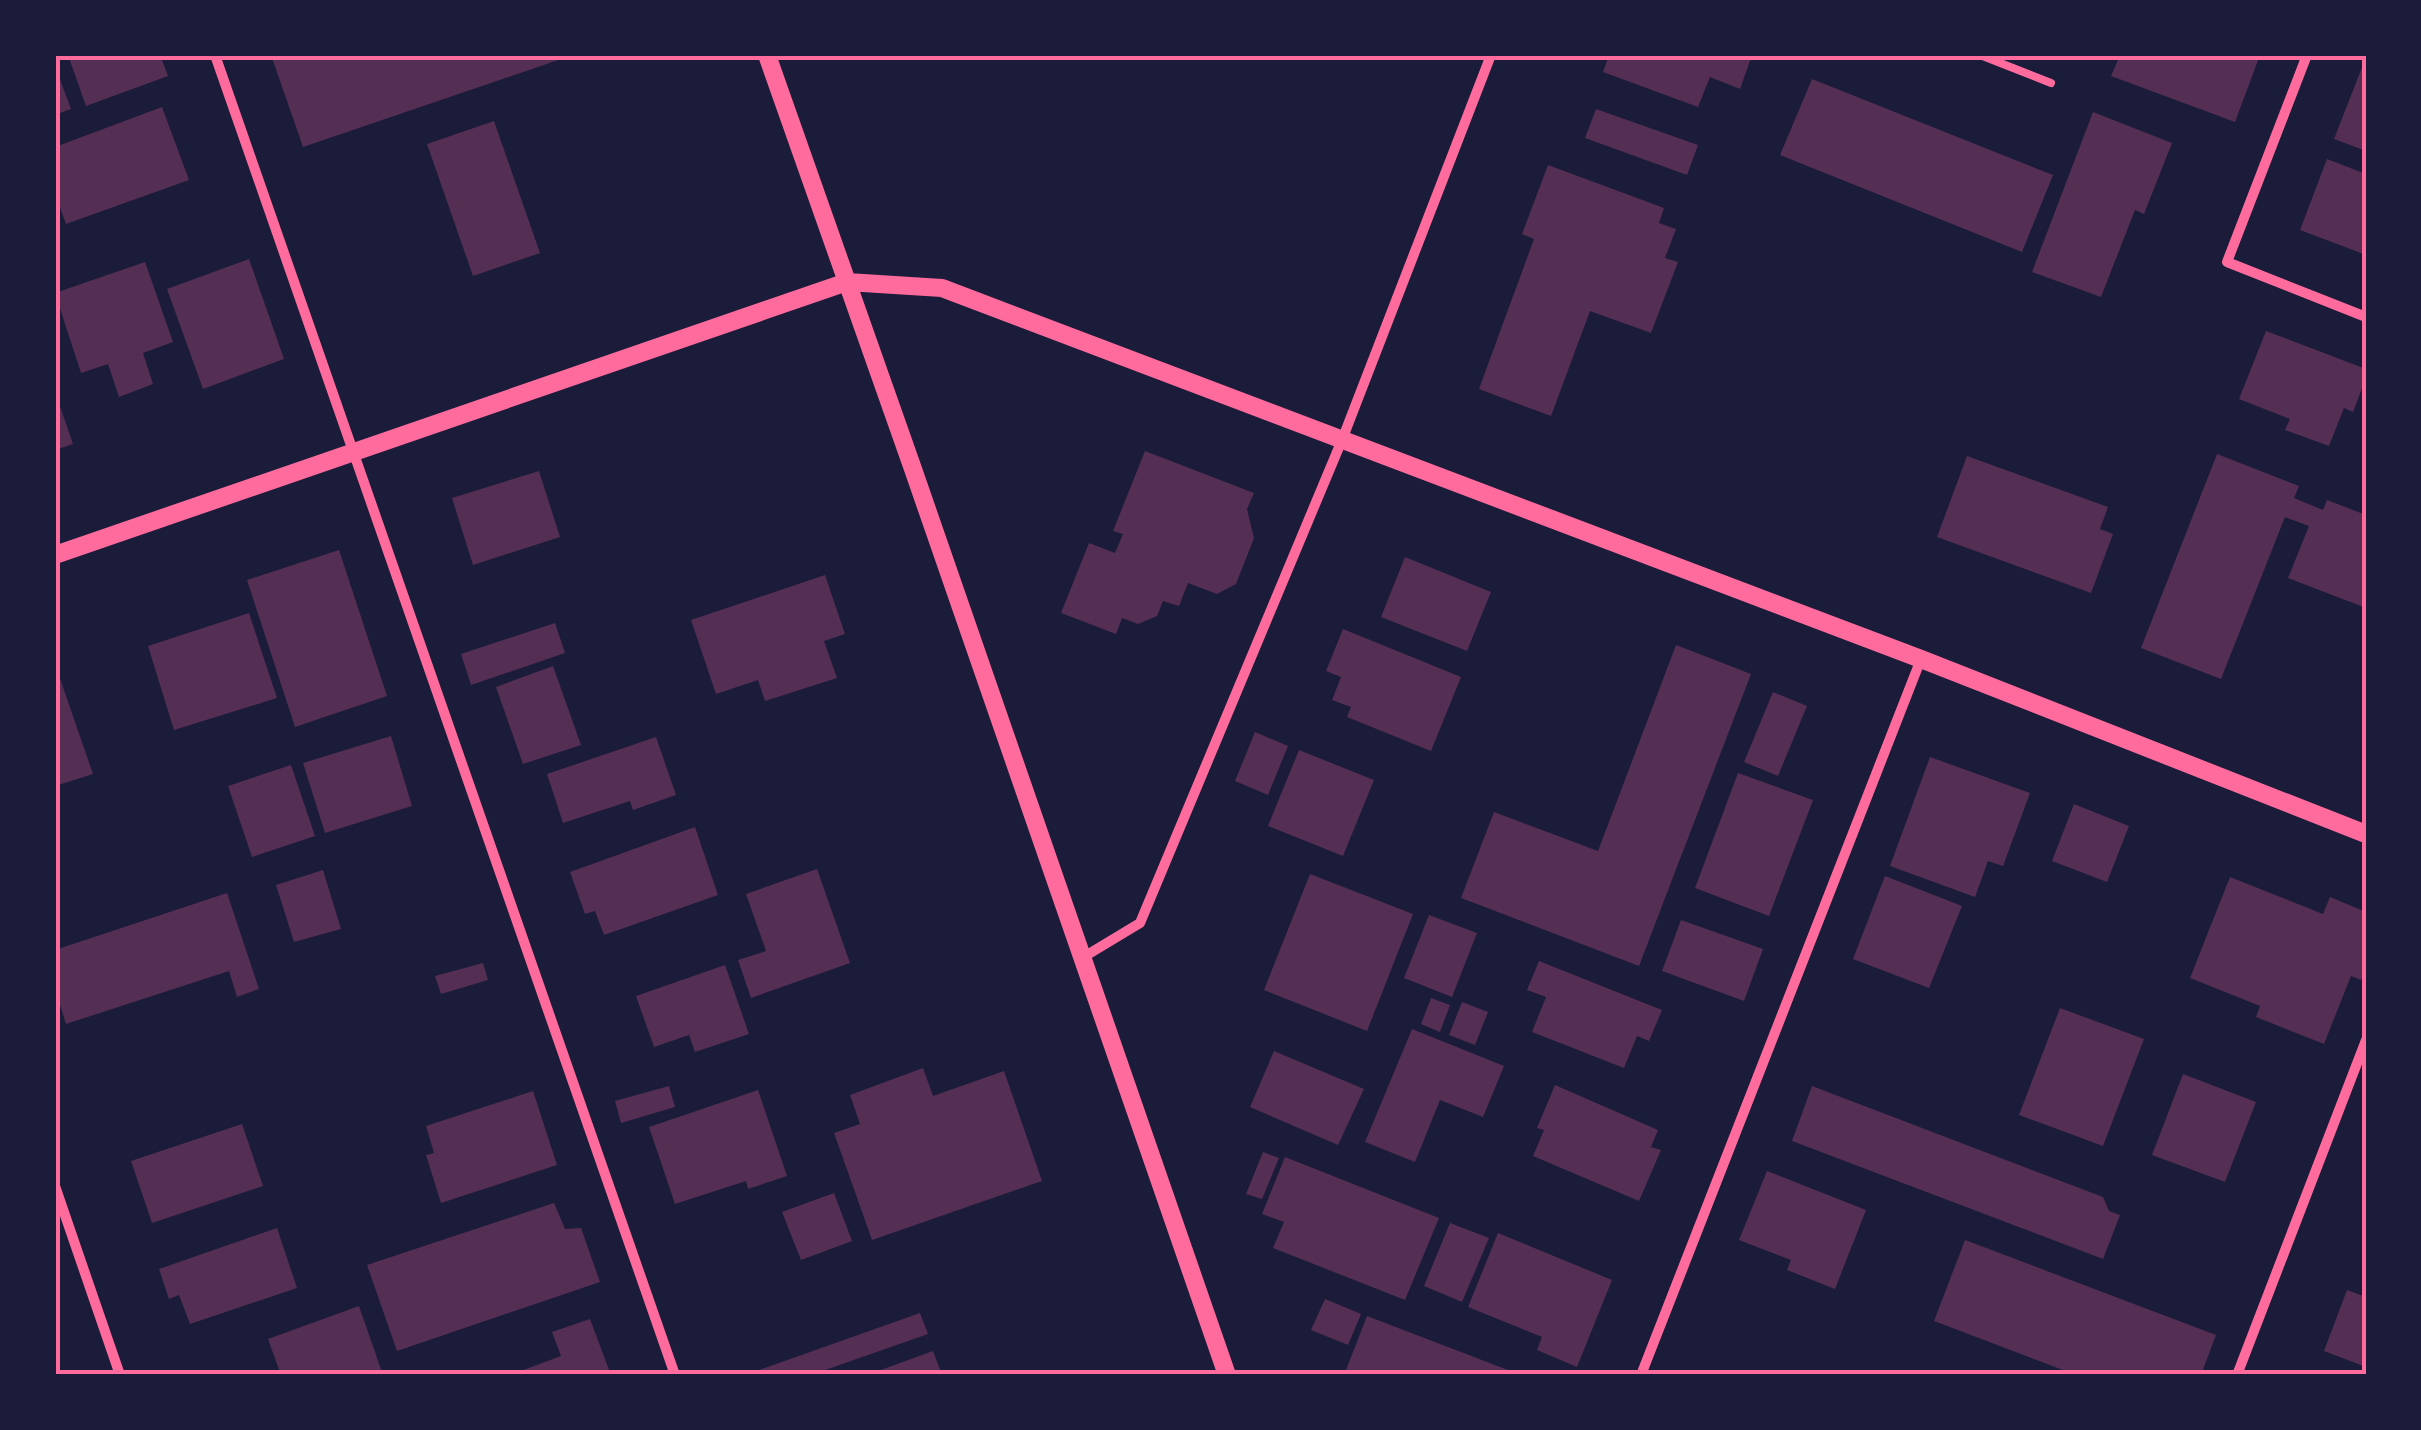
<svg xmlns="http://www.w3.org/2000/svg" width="2421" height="1430" font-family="Roboto,sans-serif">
	<rect width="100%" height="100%" fill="#1b1b3a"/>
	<path fill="#542f53" d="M68,55H160L168,76L86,106Z
		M271,55H570V56L303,147Z
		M1609,55H1752L1740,89L1710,77L1698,107L1603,72Z
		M2120,55H2260L2235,122L2111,76Z
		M2366,57V151L2334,139Z
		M55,66L71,109L55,115Z
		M1812,79L2053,175L2022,252L1780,155Z
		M162,107L189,180L66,224L55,194V147Z
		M1596,109L1698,145L1687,175L1585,138Z
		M2093,112L2172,143L2144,214L2135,210L2101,297L2032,272Z
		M494,121L540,253L473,276L427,144Z
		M2327,159L2366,174V255L2300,230Z
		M1548,165L1664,208L1659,223L1676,229L1665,258L1678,262L1651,333L1590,311L1551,416L1479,389L1534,239L1522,234Z
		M249,259L284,359L203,389L167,289Z
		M145,262L173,342L143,353L153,384L119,397L108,364L81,373L55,293Z
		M2266,331L2366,369V378L2353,412L2344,408L2329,446L2285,430L2290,419L2239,399Z
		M55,392L73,444L55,450Z
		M1145,451L1254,493L1247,509L1254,538L1236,584L1217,594L1188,583L1179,606L1163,601L1157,616L1138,624L1122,618L1116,634L1061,613L1089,543L1115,553L1123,534L1113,531Z
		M2217,454L2299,486L2294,498L2323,510L2327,500L2366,515V608L2288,578L2309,526L2285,517L2221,679L2141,648Z
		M1967,456L2108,507L2100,529L2113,534L2091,593L1937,537Z
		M539,471L560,537L473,565L452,498Z
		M339,550L387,696L295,727L247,580Z
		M1405,557L1491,592L1467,651L1381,617Z
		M825,575L845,634L824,641L837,678L765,701L758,680L716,694L691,620Z
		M249,613L277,698L174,730L148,646Z
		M555,623L565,653L471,685L461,654Z
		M1343,629L1461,677L1431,751L1347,717L1351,707L1332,700L1341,677L1326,671Z
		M1676,645L1751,674L1639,966L1461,898L1494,812L1598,851Z
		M55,664L93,774L55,786Z
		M553,666L581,745L523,764L496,687Z
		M1773,692L1807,706L1778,776L1744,762Z
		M1255,732L1288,746L1268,795L1235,781Z
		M391,736L412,806L325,833L303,763Z
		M656,737L676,795L633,810L630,801L563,823L547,774Z
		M1299,750L1374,780L1343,856L1268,826Z
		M1930,757L2030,793L2003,866L1988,861L1975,897L1890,866Z
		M291,765L315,836L252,857L228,786Z
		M1738,773L1813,800L1769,916L1695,888Z
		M2074,804L2129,826L2107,882L2052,861Z
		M695,827L718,895L604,935L595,911L585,914L570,872Z
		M817,869L850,963L751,998L738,960L766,951L746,894Z
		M323,870L341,929L294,942L276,885Z
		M1310,874L1413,914L1367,1031L1264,990Z
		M1885,876L1962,906L1929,988L1853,959Z
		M2230,877L2323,914L2330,897L2366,912V966L2361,980L2351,976L2324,1044L2256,1017L2260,1006L2190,978Z
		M227,893L259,989L237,997L229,971L66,1024L55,989V950Z
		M1429,915L1477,933L1452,997L1404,978Z
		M1681,920L1763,949L1744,1001L1662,971Z
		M1539,961L1662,1010L1649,1041L1637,1036L1624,1068L1532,1032L1546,997L1527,990Z
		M483,963L488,980L441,994L435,976Z
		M725,965L749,1034L695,1052L689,1035L654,1047L636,996Z
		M1431,998L1450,1005L1440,1032L1421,1024Z
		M1462,1002L1488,1012L1475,1045L1449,1035Z
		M2060,1008L2144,1039L2103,1146L2019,1115Z
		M1412,1029L1504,1066L1483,1117L1440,1100L1415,1162L1365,1142Z
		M1274,1051L1364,1089L1338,1145L1250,1107Z
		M923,1068L933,1096L1004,1071L1042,1181L872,1240L834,1133L860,1124L850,1095Z
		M2183,1074L2256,1102L2225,1182L2152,1155Z
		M1555,1085L1658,1130L1651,1147L1661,1150L1639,1201L1533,1156L1544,1130L1537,1128Z
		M669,1086L675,1107L621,1123L615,1101Z
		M1812,1086L2103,1197L2109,1211L2120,1215L2103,1259L1792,1141Z
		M758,1090L787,1176L748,1189L746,1181L675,1204L649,1127Z
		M533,1091L557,1165L441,1203L426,1155L434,1153L426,1126Z
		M242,1124L263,1186L152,1223L131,1161Z
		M1263,1152L1279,1158L1262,1199L1246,1194Z
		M1285,1157L1439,1218L1405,1300L1273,1248L1284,1222L1262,1214Z
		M1767,1171L1866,1210L1835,1289L1787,1270L1791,1260L1739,1240Z
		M834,1193L852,1241L801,1260L782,1212Z
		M554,1203L565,1229L581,1228L600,1282L397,1351L367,1265Z
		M1450,1223L1489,1238L1462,1302L1424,1286Z
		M277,1228L297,1288L190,1324L179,1295L169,1299L159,1269Z
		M1498,1233L1612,1280L1577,1367L1537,1350L1542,1337L1468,1307Z
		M1965,1240L2216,1335L2201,1375H2076L1934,1321Z
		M2347,1290L2366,1297V1367L2324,1351Z
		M1325,1299L1361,1314L1348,1345L1311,1330Z
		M359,1306L383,1375H281L268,1339Z
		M920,1313L928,1334L811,1375H745Z
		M1367,1316L1508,1370L1506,1375H1344Z
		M590,1319L611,1375H510L561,1356L552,1332Z
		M933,1351L942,1375H867Z"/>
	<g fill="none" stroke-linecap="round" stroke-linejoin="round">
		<path stroke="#ff6b9d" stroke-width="8" d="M1980,55L2051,83"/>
		<path stroke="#ff6b9d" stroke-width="10" d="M215,55L675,1375
			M2307,55L2227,262L2366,317
			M1082,958L1140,923L1342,440L1491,55
			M55,1186L120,1375
			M1641,1375L1921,659
			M2237,1375L2366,1040"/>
		<path stroke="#ff6b9d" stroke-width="18" d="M767,55L913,469L1227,1375
			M55,555L847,282L942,288L1921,659L2366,834"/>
	</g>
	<rect width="2421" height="1430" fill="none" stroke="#1b1b3a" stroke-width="115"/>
	<rect x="58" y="58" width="2306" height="1314" fill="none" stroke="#ff6b9d" stroke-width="4"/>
</svg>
